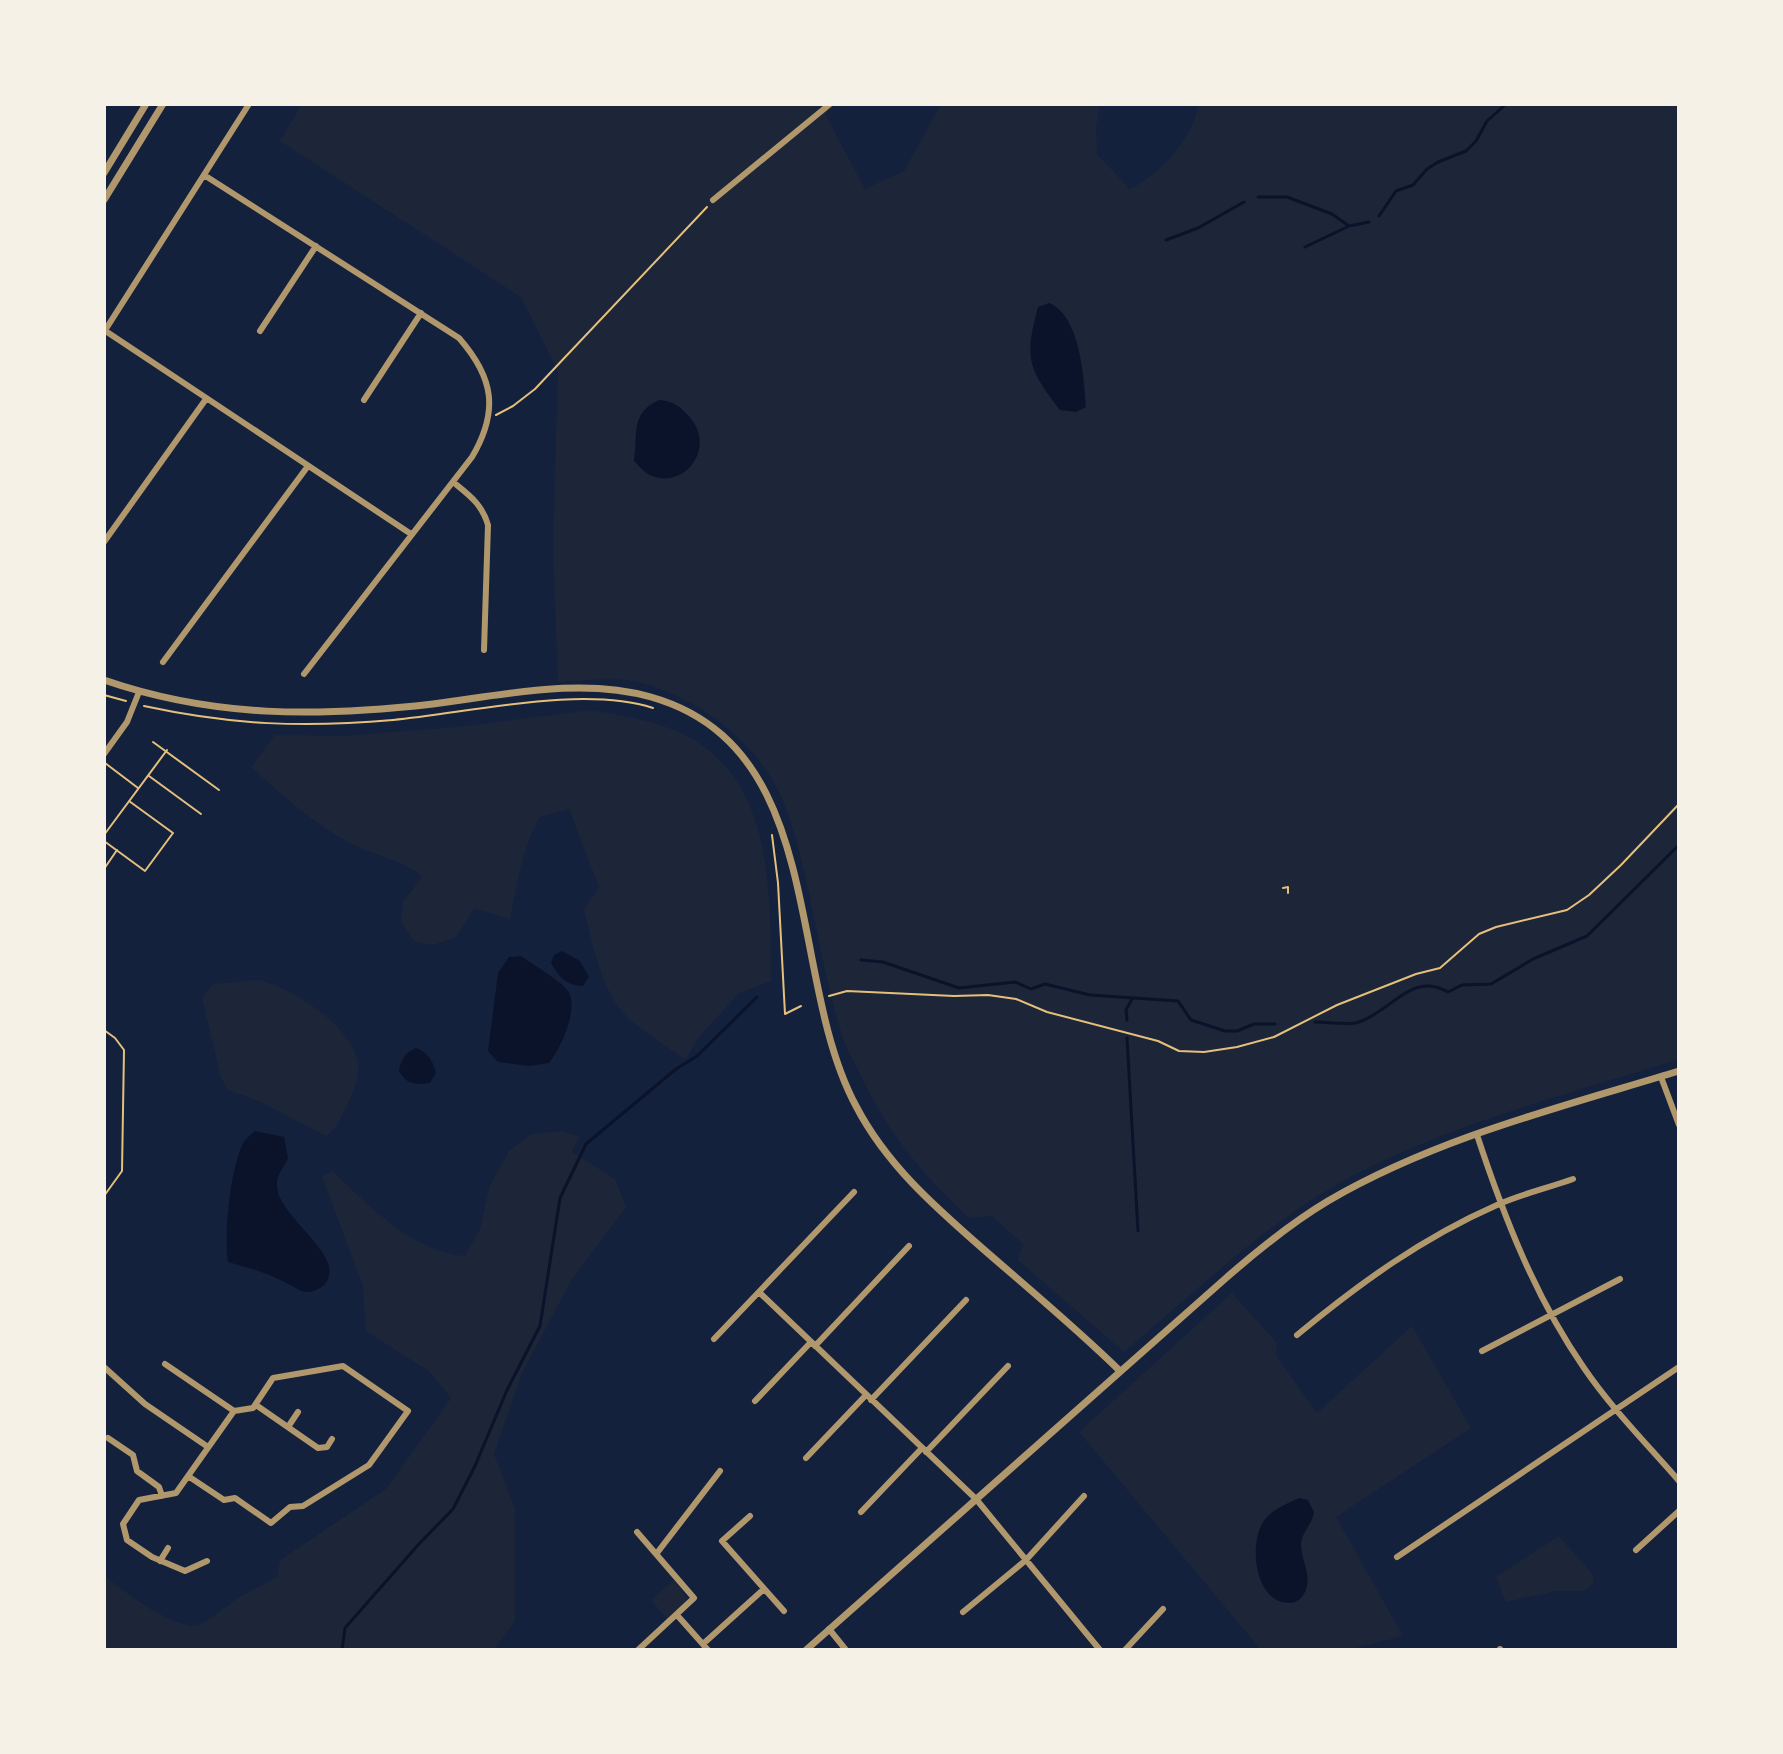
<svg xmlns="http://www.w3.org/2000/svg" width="1783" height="1754" font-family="'Source Serif 4',serif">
	<rect width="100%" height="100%" fill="#14213d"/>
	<path fill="#1d2539" d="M302,104H836L825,114L865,189L904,171L941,104H1100L1096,128L1097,154L1130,189C1159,175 1195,137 1198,104H1679V1059C1569,1094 1438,1127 1338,1184C1260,1228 1193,1294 1124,1352L1018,1260L1023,1244L992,1216L969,1218C921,1173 888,1133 860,1074C854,1061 846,1049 842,1035C819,962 812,884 787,811C766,749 704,700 642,683C616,676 585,681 558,682L553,545L558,372L521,297L280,141Z
		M591,710C618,715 648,719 674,730C775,772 770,889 771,981L739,993L699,1037L685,1060C667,1046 633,1026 620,1009C601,986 591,938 584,909L599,887L569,809L540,817C521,849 518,883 510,919L474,908L456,937L433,945L414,941L401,922L403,902L422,877C403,859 374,856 350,843C314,824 281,794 251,767L275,735L344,736L458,727Z
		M259,980C293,989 354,1026 358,1065C359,1078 354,1089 349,1101C342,1115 339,1127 326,1136L257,1100L228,1090L221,1078L202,998L213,984Z
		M563,1131L579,1137L572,1152L615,1179L626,1207L572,1279L522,1373L494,1454L515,1509V1621L493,1650H104V1575C122,1591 177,1632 201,1625L238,1598L277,1577L280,1560L386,1489L451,1398L430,1372L366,1331L363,1286L322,1177L332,1171C370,1206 412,1252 465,1256L480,1229L490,1185L509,1151L531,1134Z
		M1232,1293L1277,1343L1276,1356L1317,1413L1412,1326L1471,1428L1336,1517L1403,1636L1347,1650H1261L1079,1432Z
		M1559,1536L1593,1575V1584L1583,1591H1556L1506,1602L1496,1577Z
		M674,1580L687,1598L685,1603L667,1619L651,1600Z"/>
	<path fill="#0b132b" d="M1049,303C1080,315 1084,377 1086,407L1076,412L1060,410C1028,368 1024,359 1038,307Z
		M659,400C671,401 677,404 686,413C721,447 682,493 648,474C643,471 638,465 634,461C638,434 630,413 659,400Z
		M562,951L580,961L589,977L583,986C566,985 559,977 551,963L554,955Z
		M521,956C533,965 559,979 568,991C580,1007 560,1050 549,1063L529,1066L498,1062L488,1051L498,973L509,957Z
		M416,1048C428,1052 433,1061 436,1073L430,1083C415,1085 407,1085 399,1071C401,1059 405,1053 416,1048Z
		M255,1131L284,1137L288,1158C284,1168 276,1175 277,1186C278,1218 348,1256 325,1284C321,1288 314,1292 309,1292C303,1293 296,1288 292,1286C271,1274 251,1268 228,1262C223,1238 231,1160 245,1140C248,1137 251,1134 255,1131Z
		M1299,1498L1308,1500L1314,1512C1313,1524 1300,1534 1301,1546C1302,1563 1313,1577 1304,1594C1301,1600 1295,1603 1289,1603C1253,1603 1247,1537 1267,1517C1276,1508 1288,1503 1299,1498Z"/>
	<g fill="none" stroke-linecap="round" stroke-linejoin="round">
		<path stroke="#0b132b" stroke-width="3" d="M1258,197H1287L1332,214L1349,226L1369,222
			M1379,216L1396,191L1413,185L1427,169L1438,162L1466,151L1476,141L1487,121L1506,104
			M1166,240L1198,228L1244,202
			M1305,247L1349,226
			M861,960L883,962L959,988L1015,982L1031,989L1045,984L1090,995L1178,1001L1191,1020L1225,1031H1237L1254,1024H1275
			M1127,1020L1126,1010L1132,999
			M1315,1022C1328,1022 1347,1026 1359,1022C1392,1011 1411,971 1448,992L1462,985L1491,984L1533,959L1587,936L1679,845
			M1127,1038L1138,1231
			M342,1650L345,1628L418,1545L453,1509L475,1466L507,1390L540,1326L560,1198L586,1144L676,1069L697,1056L757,997"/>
		<path stroke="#e5c07b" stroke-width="2" d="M496,415L513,406L535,389L707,207
			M104,695L126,701
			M144,706C232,725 303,728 393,720C469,713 581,685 653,708
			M153,742L219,790
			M105,763L138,788
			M149,776L201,814
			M104,835L167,750
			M772,835L778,883L785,1014L801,1006
			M104,841L145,871L173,833L129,801
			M104,869L117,850
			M1283,888L1288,887V893
			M829,996L847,991L954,996L988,995L1016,999L1047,1012L1158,1041L1179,1051L1204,1052L1237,1047L1274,1037L1337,1005L1416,974L1440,968L1479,934L1496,927L1567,910L1589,895L1621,865L1679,804
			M104,1030L115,1038L124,1050L122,1171L104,1196
			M104,1277V1291"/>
		<path stroke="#b1986c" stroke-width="6" d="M204,175L459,338C494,378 499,411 472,457L304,674
			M713,200L830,104
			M104,330L411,534
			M260,331L316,246
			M104,332L249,104
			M364,400L421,313
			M453,482C469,495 482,504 488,525L484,650
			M104,542L206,399
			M163,662L308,466
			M104,754L127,722L139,692
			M1661,1077L1679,1125
			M1477,1135C1504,1217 1535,1297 1584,1368C1612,1409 1647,1444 1679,1481
			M759,1292L976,1499L1100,1650
			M1297,1335C1360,1283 1422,1238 1497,1205C1521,1194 1548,1188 1573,1179
			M714,1339L854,1192
			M815,1346L909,1246
			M1482,1351L1620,1279
			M165,1364L234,1411
			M104,1367L145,1404L208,1447
			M871,1400L966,1300
			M755,1401L811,1342
			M256,1405L318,1448L327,1447L332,1439
			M288,1427L298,1412
			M108,1438L133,1455L137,1471L159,1487L162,1496
			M926,1452L1008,1366
			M806,1458L866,1395
			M188,1476L224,1500L235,1498L271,1523L290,1507L303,1506L369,1465L408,1411L343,1366L273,1378L253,1408L234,1411L176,1493L139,1500L123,1524L127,1540L152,1557L185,1571L207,1561
			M861,1512L922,1448
			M750,1516L722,1541L784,1611
			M637,1532L694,1598L638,1650
			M1636,1550L1679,1511
			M657,1553L720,1471
			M1397,1557L1679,1367
			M160,1561L168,1548
			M963,1612L1026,1560L1084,1496
			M677,1615L708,1650
			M829,1629L846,1650
			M703,1644L764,1589
			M1500,1649V1650
			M1125,1650L1163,1609"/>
		<path stroke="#b1986c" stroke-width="7" d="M104,173L146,104
			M104,200L163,104
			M104,680C214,718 318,717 433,704C504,695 581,677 651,697C829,748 785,974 856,1106C886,1164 934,1206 982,1248C1029,1289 1076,1328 1120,1371
			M806,1650L1226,1278C1258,1250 1291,1223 1328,1201C1436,1138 1561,1107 1679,1071"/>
	</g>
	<rect width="1783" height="1754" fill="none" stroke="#f6f1e7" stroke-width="212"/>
</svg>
